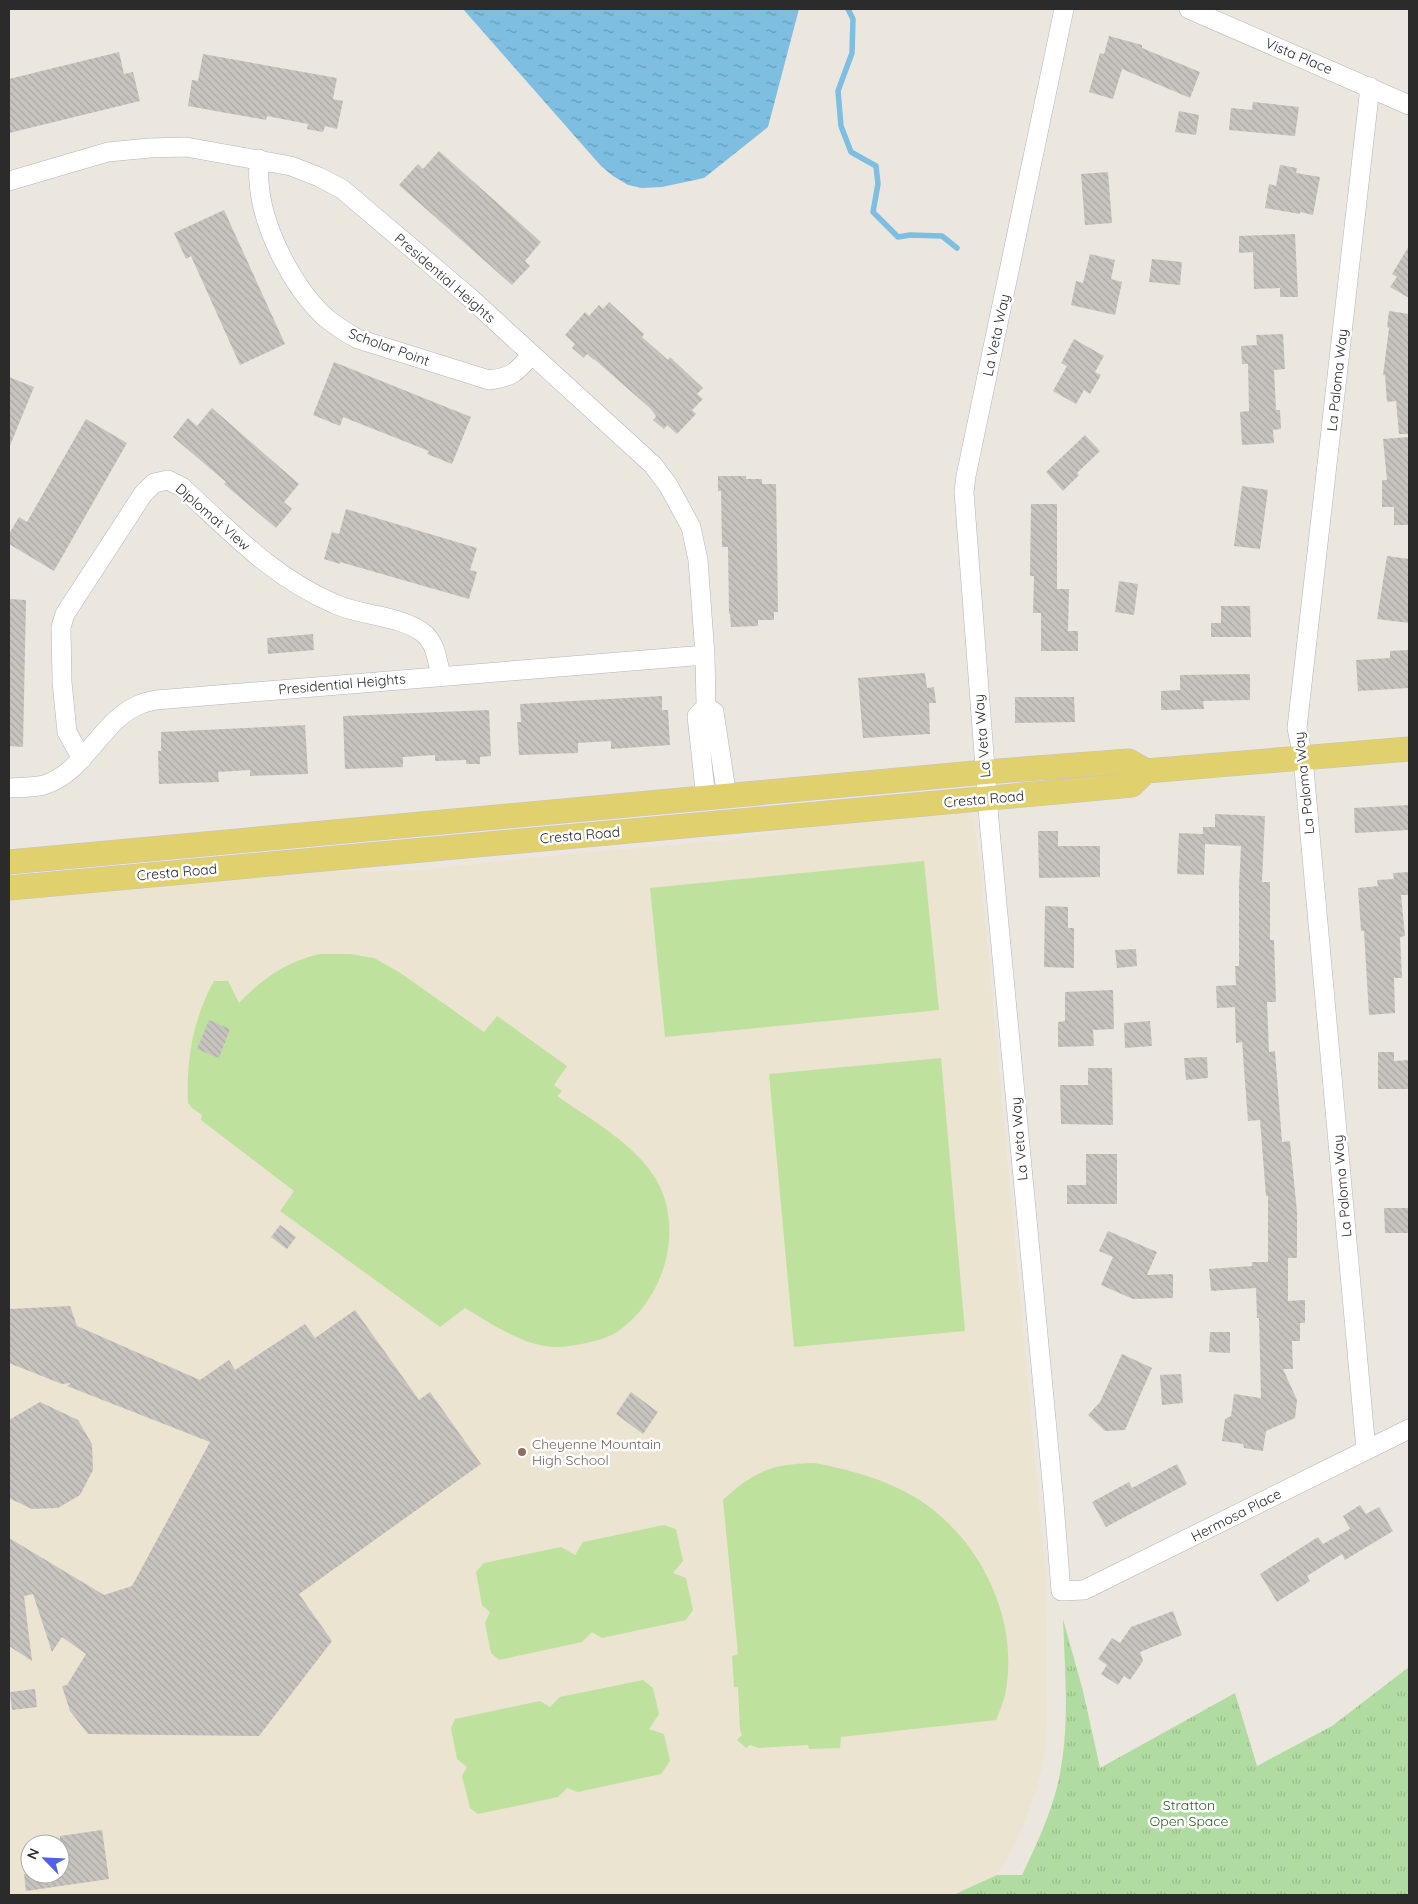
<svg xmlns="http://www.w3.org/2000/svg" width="1418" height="1904" font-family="Quicksand,sans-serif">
	<defs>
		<pattern id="park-tufts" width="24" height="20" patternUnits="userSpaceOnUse" patternTransform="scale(1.25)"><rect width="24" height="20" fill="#b0dba1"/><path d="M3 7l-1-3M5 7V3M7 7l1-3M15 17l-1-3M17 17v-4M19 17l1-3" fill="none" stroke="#98bc8b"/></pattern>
		<pattern id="water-ripples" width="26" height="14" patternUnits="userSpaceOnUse" patternTransform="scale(1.25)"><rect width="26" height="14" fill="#7ebee1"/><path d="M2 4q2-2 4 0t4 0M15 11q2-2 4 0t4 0" fill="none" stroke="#679bb7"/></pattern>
		<pattern id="building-back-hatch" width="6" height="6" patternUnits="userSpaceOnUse" patternTransform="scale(1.25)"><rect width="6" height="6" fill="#c7c3be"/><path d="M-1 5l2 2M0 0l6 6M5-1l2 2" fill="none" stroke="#aba8a3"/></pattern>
	</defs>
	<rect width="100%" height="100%" fill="#ebe7df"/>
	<path fill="#ebe4d0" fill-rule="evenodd" d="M966,812L970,814L974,820L981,874L1046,1580L1047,1716L1045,1754L1037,1788L1022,1828L1015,1845L997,1875L953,1895H9V900L325,871L367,872L421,870L549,856L730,840L812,826ZM30,1844H60V1874H30Z"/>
	<path fill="url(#park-tufts)" d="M1063,1619L1083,1691L1100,1768L1235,1693L1257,1766L1332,1726L1409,1667V1895H953L997,1875H1022C1035,1848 1048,1820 1056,1791C1071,1735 1065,1676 1063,1619Z"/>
	<path fill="#bfe19e" d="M924,861L939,1010L665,1037L650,888Z
		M319,954H350L374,958L399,972L484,1032L497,1016L567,1066L554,1085L562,1091L557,1096C590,1119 638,1146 657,1181C685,1232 663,1301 617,1332C603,1341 572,1347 555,1347C523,1346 492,1324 465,1308L440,1327L280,1211L294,1191L201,1120L202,1115L192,1108L188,1103C186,1060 193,1019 214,981H228L239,1003C264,977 285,963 319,954Z
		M941,1058L965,1331L794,1347L769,1074Z
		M814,1463C852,1470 892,1481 924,1503C983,1544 1020,1622 1005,1695C1003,1704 999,1712 996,1720L841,1737L840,1748L809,1749L808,1745L759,1748L750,1745L746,1748L737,1740L742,1735L740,1730L738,1687H734L732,1656L738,1654L723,1500C754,1471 772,1464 814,1463Z
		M664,1525L676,1529L683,1561L673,1573L686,1578L693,1610L686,1620L602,1638L592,1632L582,1642L499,1660L491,1653L485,1623L490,1612L482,1605L476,1572L484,1563L561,1547L575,1555L583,1542Z
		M643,1680L653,1688L659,1714L649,1729L664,1734L670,1761L661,1774L578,1792L567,1788L558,1797L478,1814L470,1808L462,1776L467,1767L457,1759L451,1728L455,1719L540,1701L550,1707L560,1697Z"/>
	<path fill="url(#water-ripples)" d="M463,9H799L768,127L704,178L662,187L642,188L628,185L613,176L601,166Z"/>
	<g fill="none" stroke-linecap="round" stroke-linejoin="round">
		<path stroke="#7ebee1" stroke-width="5.5" d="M848,9L853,19L852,53L838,91L841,126L851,152L876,166L878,184L873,212L898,237L910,235L942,236L957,248"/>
	</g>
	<path fill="url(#building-back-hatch)" d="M1109,36L1142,45V48L1200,72L1190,98L1122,69L1113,99L1089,92L1100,53L1104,54Z
		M119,52L124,74L133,72L140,101L9,133V79Z
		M203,54L337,78L333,99L343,101L337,129L325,126L323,132L307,129L308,124L267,116L266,120L188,106L192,80L198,81Z
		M1253,102L1299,107L1295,136L1229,130L1231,108L1252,110Z
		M1179,111L1199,115L1196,135L1175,132Z
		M439,151L541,242L525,261L530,266L512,285L399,185L418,164L423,169Z
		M1280,165L1297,168L1296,173L1320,177L1313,215L1300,212V214L1265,208L1269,184L1276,186Z
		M1108,172L1112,223L1085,225L1081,174Z
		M224,210L285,344L240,365L191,256L186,259L174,233Z
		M1295,234L1298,297H1280V288L1254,289L1253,252L1239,253V236Z
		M1409,246V298L1390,287L1397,277L1392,274Z
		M1090,254L1115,260L1111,279L1122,282L1115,315L1071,305L1076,281L1083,283Z
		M1152,259L1182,262L1180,285L1149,282Z
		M609,302L644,334L642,337L668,360L670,357L703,388L697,394L703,399L692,410L696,414L677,434L667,425L664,429L653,420L656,416L651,409L594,359V360L587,354L584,358L572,348L575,344L565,335L585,312L589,316L599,305L603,309Z
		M1389,311L1409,314V434H1399L1396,401L1387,402L1385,375H1383L1389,328L1387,327Z
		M1283,334L1285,369L1274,370L1276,410H1280L1281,429L1273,430L1274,443L1242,445L1240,412L1249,411L1248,364H1242L1241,346L1257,345L1256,335Z
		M1074,339L1104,356L1095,372L1101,375L1090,394L1084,390L1076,404L1053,391L1067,366L1061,363Z
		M334,362L471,417L452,464L427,454L429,451L343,417L340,426L313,415Z
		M9,377L34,387L9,448Z
		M212,408L299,484L284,502L292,509L276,528L224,484L226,482L173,437L188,418L197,426Z
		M86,419L127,443L54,571L9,544V534L19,517L27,522Z
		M1085,435L1100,451L1077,473L1079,475L1063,491L1046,472Z
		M1409,437V525H1394V507H1382V480H1387L1383,439Z
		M718,476H746V479H762V484H776L778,612H774V620H758V626L731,627L730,614H729L728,547H722L721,491H718Z
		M1242,486L1268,490L1260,549L1234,546Z
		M1031,504H1057V589H1069L1068,631H1078V651H1041V613H1033L1034,576H1030Z
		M346,509L477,548L470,570L477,572L469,599L340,562V564L324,559L332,532L339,534Z
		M1387,556L1409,559V623L1377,619Z
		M1119,581L1138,584L1134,615L1115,612Z
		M9,599L26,600L23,747L9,746Z
		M1221,606H1250L1251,637H1211V623H1221Z
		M313,634L314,650L268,654L267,638Z
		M1409,650V688L1358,691L1356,660L1390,658V651Z
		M925,673L927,688L934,687L936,703H929L930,734L863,738L858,678Z
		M1250,674V700L1203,701L1204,709L1161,710V691L1180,690V675Z
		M662,696V710H668L670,745L611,749V741L578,743V753L519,755L517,722H521L520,704Z
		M1015,697H1074L1075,722L1015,723Z
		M489,710L491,756L480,757V764H466V760L435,761V755L403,757V767L345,769L343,716Z
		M305,725L308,774L250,776V770L218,772L219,782L159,784L158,751H161V732Z
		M1409,805V830L1355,833L1354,808Z
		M1215,814L1265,816L1262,882H1270V940H1274L1276,1002H1267L1269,1052L1275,1051L1282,1142L1290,1141L1297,1212V1258H1288V1301L1305,1300V1323H1300V1341H1292L1293,1369H1283L1297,1400L1295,1418L1266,1431L1263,1451L1244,1448L1243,1444L1222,1441L1225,1419L1231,1416L1234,1394L1261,1398L1259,1318H1257L1256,1288L1211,1291L1209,1269L1252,1266V1262H1268V1196H1266L1260,1120L1248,1121L1242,1042L1236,1043L1235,1007L1217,1008L1216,986L1236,985L1235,966H1239V887L1241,846L1205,844L1204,875L1177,874L1179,833L1203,834V827H1215Z
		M1038,831H1058V846H1100V877L1039,878Z
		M1409,872V895H1401L1405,936L1400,937L1402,978H1394L1395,1013L1369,1015L1364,931H1361L1358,888L1378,886L1377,880L1394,879L1393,873Z
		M1045,906L1068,907V928H1074V968L1044,967Z
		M1136,949L1137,966L1117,968L1115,950Z
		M1113,990L1114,1029L1093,1030L1094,1046L1058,1047V1022L1065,1021V992Z
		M209,1020L230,1029L219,1058L197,1049Z
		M1150,1021L1152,1046L1125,1048L1124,1023Z
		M1378,1052H1394V1061L1409,1060V1089H1378Z
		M1207,1057L1208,1078L1186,1080L1184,1058Z
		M1088,1068H1112L1113,1125L1061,1124L1060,1085H1088Z
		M1086,1154H1117V1204H1067V1185H1086Z
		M1384,1208H1409V1233H1385Z
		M280,1225L296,1237L287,1249L271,1237Z
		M1108,1231L1157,1252L1147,1275L1173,1274V1298L1133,1299L1101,1285L1113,1257L1099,1251Z
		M70,1306L77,1326L200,1380L229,1360L235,1370L305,1324L315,1338L355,1310L419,1400L430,1392L481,1464L299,1594L332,1641L259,1736L88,1734L70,1711L62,1686L67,1685L86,1654L62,1637L52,1652L33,1594L24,1596L32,1661L9,1646V1538L104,1595L132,1586L210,1442L67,1386L71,1383L62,1384L9,1363V1309Z
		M1210,1332H1230V1353L1209,1352Z
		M1122,1354L1152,1368L1125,1430L1105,1431L1088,1415L1100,1402Z
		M1181,1374L1183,1403L1162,1405L1160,1375Z
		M631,1392L658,1412L643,1434L616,1414Z
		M40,1402L78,1420L92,1444L93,1470L80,1495L58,1508L32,1509L9,1498V1420Z
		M1177,1464L1187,1484L1106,1527L1092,1502L1129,1482L1132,1488Z
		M1360,1505L1366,1514L1379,1507L1393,1531L1345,1560L1342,1554L1307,1576L1310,1581L1277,1602L1260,1574L1318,1537L1323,1544L1350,1529L1343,1516Z
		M1173,1611L1182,1635L1140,1652L1143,1661L1130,1680L1124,1676L1118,1685L1101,1674L1107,1665L1098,1659L1112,1638L1120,1643L1131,1627Z
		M35,1689L37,1707L12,1710L10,1692Z
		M102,1830L109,1879L26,1891L24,1874H60V1836Z"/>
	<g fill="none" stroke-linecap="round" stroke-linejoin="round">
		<defs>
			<path id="minor" d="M1064,9L966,476L964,492L989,820L1054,1503L1061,1591L1084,1590L1409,1429
				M1189,9L1409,105
				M259,159C259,167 258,175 259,182C262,228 293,288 326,318C336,326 347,333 358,339L489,380C512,377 516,373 531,355
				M9,181L108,152L150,148L186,147L291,166L319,177L342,189L468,296L653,465L668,485L691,527L698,560L705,655L706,707L697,716L706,799
				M706,707L714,712L727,797
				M82,759L67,732L62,682L61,627L65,614L143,494L154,483L168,480L182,487C231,532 272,577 335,604C361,616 398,615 422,632C436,642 437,660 441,676
				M9,788C20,787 33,788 44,785C86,772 101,719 141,704C146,702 151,701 156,700L705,655
				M1366,1450L1303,758L1297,728L1370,87"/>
			<path id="major" d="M9,862L985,772L1129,761L1146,771L1409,749
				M9,888L1132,785L1146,771"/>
		</defs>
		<use href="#minor" stroke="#b2b3bd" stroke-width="20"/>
		<use href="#major" stroke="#c4c4c4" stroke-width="25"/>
		<use href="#minor" stroke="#fff" stroke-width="19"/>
		<use href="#major" stroke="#e1d06e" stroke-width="24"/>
	</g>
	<circle fill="#8d6e63" stroke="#fff" stroke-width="2" cx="522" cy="1452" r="5"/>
	<g text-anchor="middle" stroke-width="5" stroke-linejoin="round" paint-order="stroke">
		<g font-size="14" fill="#2b2b2b" stroke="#fff">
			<text transform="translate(1299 56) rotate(23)" y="5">Vista Place</text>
			<text transform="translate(445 278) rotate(41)" y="5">Presidential Heights</text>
			<text transform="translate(996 335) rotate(-78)" y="5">La Veta Way</text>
			<text transform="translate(389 347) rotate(20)" y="5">Scholar Point</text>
			<text transform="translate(1337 380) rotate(-84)" y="5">La Paloma Way</text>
			<text transform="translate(213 517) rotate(41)" y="5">Diplomat View</text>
			<text transform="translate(342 684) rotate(-5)" y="5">Presidential Heights</text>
			<text transform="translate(982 736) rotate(-95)" y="5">La Veta Way</text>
			<text transform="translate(1304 783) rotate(-96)" y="5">La Paloma Way</text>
			<text transform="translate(984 799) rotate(-5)" y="5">Cresta Road</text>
			<text transform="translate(580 835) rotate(-5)" y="5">Cresta Road</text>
			<text transform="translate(177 872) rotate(-5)" y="5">Cresta Road</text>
			<text transform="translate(1019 1139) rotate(-95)" y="5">La Veta Way</text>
			<text transform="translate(1342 1186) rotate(-95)" y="5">La Paloma Way</text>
			<text transform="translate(1236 1515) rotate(-27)" y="5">Hermosa Place</text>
		</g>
		<g font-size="14" fill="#785e54" stroke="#fff" text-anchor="start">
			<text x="532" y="1449">Cheyenne Mountain<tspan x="532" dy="16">High School</tspan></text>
		</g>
		<g font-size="14" fill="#2a6023" stroke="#fff">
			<text x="1189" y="1810">Stratton<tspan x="1189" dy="16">Open Space</tspan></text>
		</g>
	</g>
	<rect width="1418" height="1904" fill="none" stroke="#2b2b2b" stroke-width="20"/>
	<g transform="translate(45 1859) rotate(294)"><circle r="24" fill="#ffffff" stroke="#aaaaaa"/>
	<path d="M0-4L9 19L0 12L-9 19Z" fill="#5160e5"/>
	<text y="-8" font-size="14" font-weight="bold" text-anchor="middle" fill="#2b2b2b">N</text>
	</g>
</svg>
